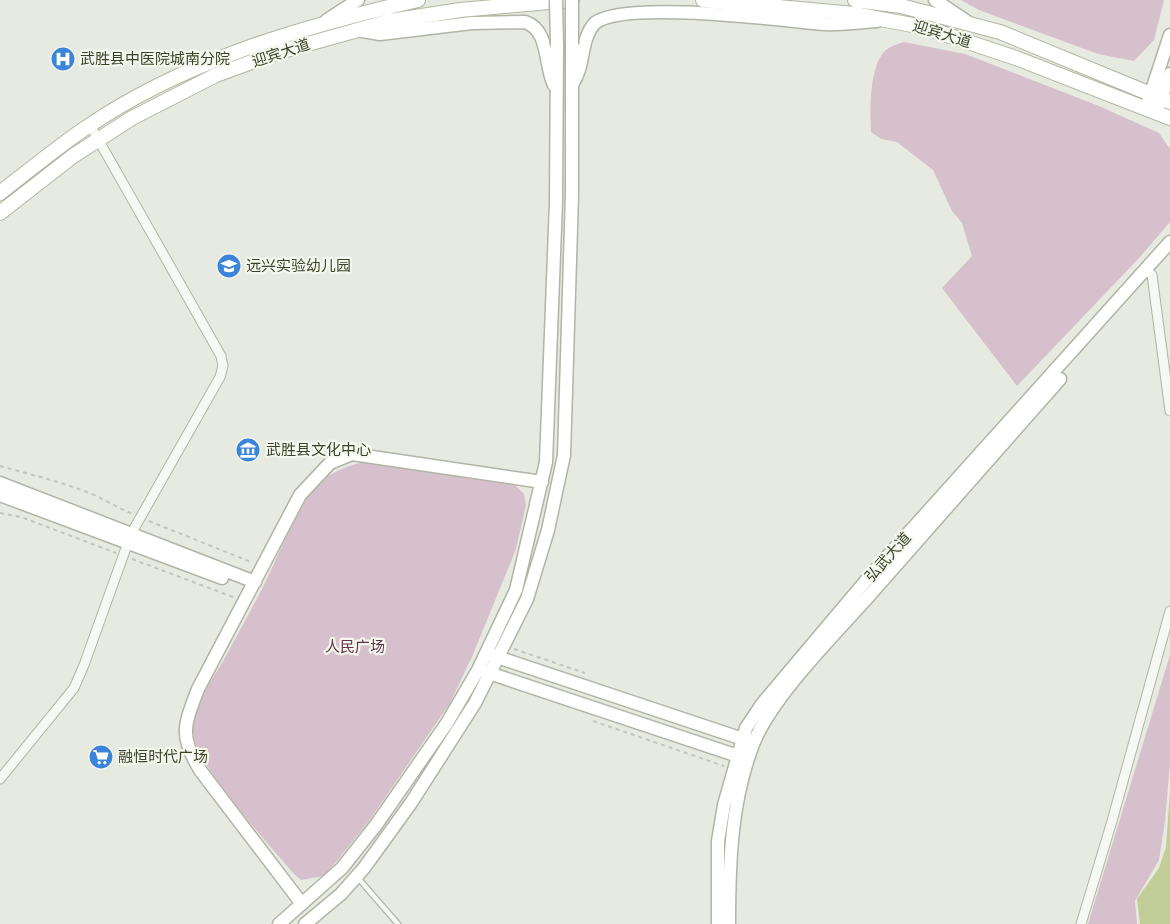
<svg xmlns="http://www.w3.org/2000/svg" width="1170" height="924" font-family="Commissioner,'Noto Sans SC',sans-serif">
	<rect width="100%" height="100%" fill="#e7eae0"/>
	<path fill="#d5c0cc" d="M961,0H1164L1154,40L1134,61L1098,54L979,10Z
		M904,42L965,54L1099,106L1159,133L1170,149V222L1140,257L1017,386L942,288L972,256L962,223L952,211L933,170L897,142L881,139L871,132C870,110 869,65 886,50C891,46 898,44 904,42Z
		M364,462L500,481L516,486L524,494L526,505L516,549L472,657L450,703L369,821L336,862L323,876L301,880L293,873C270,845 194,764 193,732C192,706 210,683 222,663C235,639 249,614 262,589C278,557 291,521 312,491C324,475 345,466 364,462Z
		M1170,655V763L1165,821L1159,860L1135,901L1137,924H1088Z"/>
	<path fill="#c2cd98" d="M1170,791V924H1140L1137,899L1159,868L1166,847Z"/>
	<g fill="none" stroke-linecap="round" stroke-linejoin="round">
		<defs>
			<path id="lane" d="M358,878L398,924"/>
			<path id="street" d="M1146,270L1152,275L1170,411
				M0,779L74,688L84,665L131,534L220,377L223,366L221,356L90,125
				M1081,924L1112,821L1170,611"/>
			<path id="secondary" d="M935,0L969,23
				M327,20L358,0
				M357,30L380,34L472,23L525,22C550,30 544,65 554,85
				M573,83C585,65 580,39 595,23C624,0 781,20 824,24C841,25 859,22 877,21
				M1146,108L1170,35
				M1156,112L1170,74
				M0,483L255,582
				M0,495L222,578
				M491,655L749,741
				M483,671L744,758
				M302,904L200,770C179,735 184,726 198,689L300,495L330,463L352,454L542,482
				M279,924L342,868L376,825L447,723L478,670L516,590L546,462L556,202L557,45
				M305,924L341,894L364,868L411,803L475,703L527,599L548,530L564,455L572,195V44
				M718,924V841L724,805L746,728L762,704L869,577L1170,242
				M729,924C729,863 731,799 754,742C773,696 834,635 868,597C932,525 996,452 1060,379"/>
			<path id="primary" d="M703,0L854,14L923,27L1016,58L1170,118
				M855,0L901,6L1000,32L1170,102
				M0,193C28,171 55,149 84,129C184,60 302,27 418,0
				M0,213L73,156L132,118L216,75L279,52L390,21L460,10L572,0"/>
		</defs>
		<use href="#lane" stroke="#b0b5a5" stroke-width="7"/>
		<use href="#street" stroke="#b0b5a5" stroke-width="11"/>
		<use href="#secondary" stroke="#b0b5a5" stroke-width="15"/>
		<use href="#primary" stroke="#b0b79e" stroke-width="16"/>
		<path stroke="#c1c5ba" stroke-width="2" stroke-dasharray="4 4" stroke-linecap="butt" d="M0,466C29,474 58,481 87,492C103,498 117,508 133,514
			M0,513L21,517L116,553
			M149,521L251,562
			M132,559L233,597
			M514,649L585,673
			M593,721L724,766"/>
		<use href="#lane" stroke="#f6f8f3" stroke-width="4.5"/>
		<use href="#street" stroke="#f6f8f3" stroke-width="9"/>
		<use href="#secondary" stroke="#fff" stroke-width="12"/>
		<use href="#primary" stroke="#fff" stroke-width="14"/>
		<defs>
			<path id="secondary-bridge" d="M556,0L557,45
				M572,44V0"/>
		</defs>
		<use href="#secondary-bridge" stroke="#b0b5a5" stroke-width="15" stroke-linecap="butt"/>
		<use href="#secondary-bridge" stroke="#fff" stroke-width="12"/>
	</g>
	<defs>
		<symbol id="hospital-disc" viewBox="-11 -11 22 22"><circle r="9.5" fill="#3a84da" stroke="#f5f7ef"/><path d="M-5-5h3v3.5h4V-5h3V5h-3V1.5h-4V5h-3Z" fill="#fff"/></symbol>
		<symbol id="school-disc" viewBox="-11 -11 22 22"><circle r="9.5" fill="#3a84da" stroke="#f5f7ef"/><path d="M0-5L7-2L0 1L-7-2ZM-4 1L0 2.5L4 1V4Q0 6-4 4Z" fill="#fff"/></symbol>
		<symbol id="museum-disc" viewBox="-11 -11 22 22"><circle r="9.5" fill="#3a84da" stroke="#f5f7ef"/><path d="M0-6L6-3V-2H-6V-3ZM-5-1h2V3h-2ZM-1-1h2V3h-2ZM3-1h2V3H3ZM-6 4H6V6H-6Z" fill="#fff"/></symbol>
		<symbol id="supermarket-disc" viewBox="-11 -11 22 22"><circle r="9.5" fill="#3a84da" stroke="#f5f7ef"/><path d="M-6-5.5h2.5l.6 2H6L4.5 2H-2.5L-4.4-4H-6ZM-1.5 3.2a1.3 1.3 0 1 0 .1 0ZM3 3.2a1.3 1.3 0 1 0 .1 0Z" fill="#fff"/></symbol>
	</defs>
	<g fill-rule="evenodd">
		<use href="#hospital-disc" x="49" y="45" width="28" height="28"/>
		<use href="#school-disc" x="215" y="252" width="28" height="28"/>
		<use href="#museum-disc" x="234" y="436" width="28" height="28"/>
		<use href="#supermarket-disc" x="87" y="743" width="28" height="28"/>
	</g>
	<g text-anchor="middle" stroke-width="4.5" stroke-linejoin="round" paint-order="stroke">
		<g font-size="15" fill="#3a4327" stroke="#f5f7ef">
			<text transform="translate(942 34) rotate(17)" y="5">迎宾大道</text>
			<text transform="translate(281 53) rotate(-18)" y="5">迎宾大道</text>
			<text transform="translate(888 557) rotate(-48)" y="5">弘武大道</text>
		</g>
		<g font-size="15" fill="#3a4327" stroke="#f5f7ef" text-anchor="start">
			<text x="80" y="64">武胜县中医院城南分院</text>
			<text x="246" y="271">远兴实验幼儿园</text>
			<text x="266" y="455">武胜县文化中心</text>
			<text x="118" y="762">融恒时代广场</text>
		</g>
		<g font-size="15" fill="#60334a" stroke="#f5f7ef">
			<text x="355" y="652">人民广场</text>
		</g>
	</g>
</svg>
